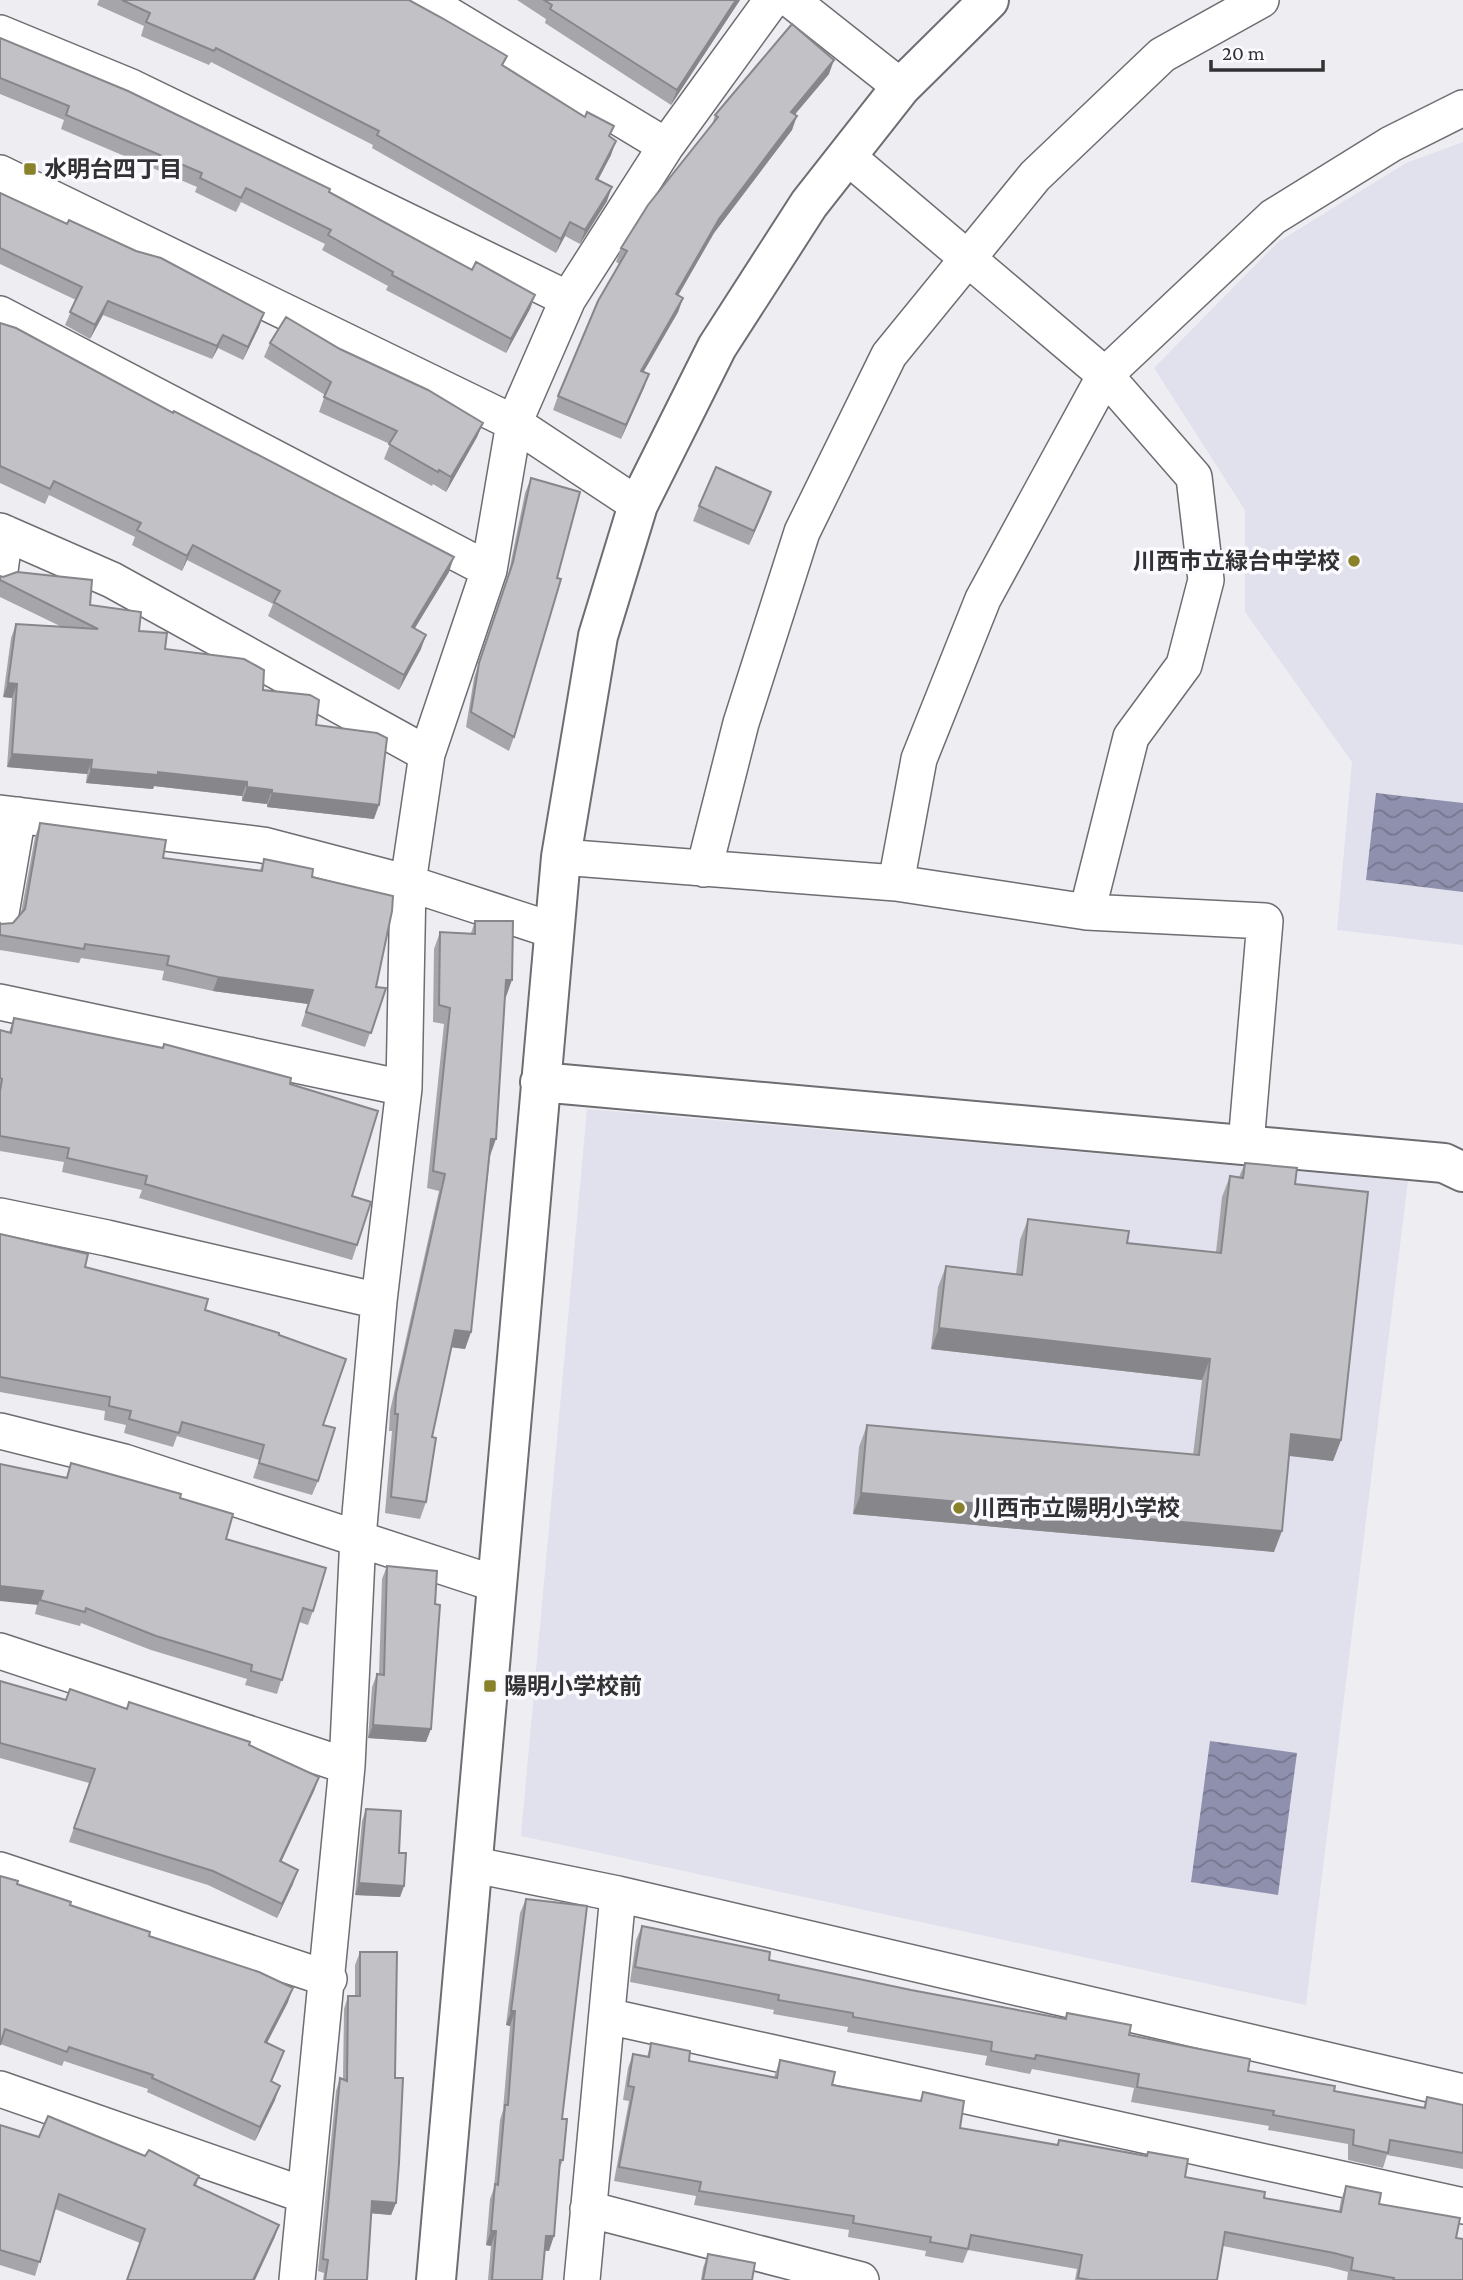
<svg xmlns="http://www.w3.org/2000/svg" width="1463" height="2280" font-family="'Crimson Pro','Noto Sans JP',serif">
	<defs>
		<pattern id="water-waves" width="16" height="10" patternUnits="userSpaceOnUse" patternTransform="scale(1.75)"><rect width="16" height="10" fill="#8f90ad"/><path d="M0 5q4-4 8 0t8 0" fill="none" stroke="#75768e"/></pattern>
	</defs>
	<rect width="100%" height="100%" fill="#ededf2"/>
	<path fill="#e1e1ee" d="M1463,142V945L1337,930L1352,762L1245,612V510L1154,368L1278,242L1406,163Z
		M587,1109L1408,1181L1306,2005L521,1836Z"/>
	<path fill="url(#water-waves)" d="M1376,793L1463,803V892L1366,880Z
		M1210,1741L1297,1753L1278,1895L1191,1882Z"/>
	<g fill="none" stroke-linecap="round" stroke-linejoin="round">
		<defs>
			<path id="street" d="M424,0L666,146
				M791,0L901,87
				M0,33L131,87L568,299
				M848,157L1105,375L1194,477L1206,580L1184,665L1131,737L1087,912
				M0,173L514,423L638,505
				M0,314L489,570
				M0,531L112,580L427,754
				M0,571L5,533
				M0,813L263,845L408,883L555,931
				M561,857L896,883L1087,912L1265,921L1246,1144
				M704,869L741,723L802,532L889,355L1035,176L1162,55L1261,0
				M896,883L919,759L983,599L1105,375L1273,217L1391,144L1463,108
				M0,919L18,815
				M0,1002L404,1088
				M0,1216L107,1238L379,1301
				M0,1431L124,1462L496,1584
				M0,1651L347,1766
				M475,1865L618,1894L1463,2092
				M0,1870L329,1979
				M607,2016L1463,2206
				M0,2089L304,2195
				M588,2209L861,2280
				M297,2280L347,1766L358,1537L379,1301L404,1088L408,883L427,754L489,570L514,423L568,299L666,146L772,0
				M582,2280L618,1894"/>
			<path id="secondary" d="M540,1082L1444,1163L1463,1172
				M436,2280L561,857L598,636L638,505L717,347L809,204L901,87L989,0"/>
		</defs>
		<use href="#street" stroke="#6d6d72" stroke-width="38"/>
		<use href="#secondary" stroke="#6d6d72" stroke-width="42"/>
		<use href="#street" stroke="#fff" stroke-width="35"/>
		<use href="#secondary" stroke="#fff" stroke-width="38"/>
	</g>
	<path fill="#a6a6aa" d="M99,0H409L507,56L503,65L610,137L611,155L598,180L607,201L580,244L565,236L556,253L372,148L373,145L211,62L209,65L141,36L144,26L97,5Z
		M517,0H740L671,105L545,23L546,19Z
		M0,38L329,192L472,270L535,295L530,309L506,353L386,290L388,286L322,250L325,244L241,202L236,212L195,192L197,187L61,129L64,120L0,94Z
		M829,74L795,114L792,130L714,233L678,295L683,298L678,312L643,372L649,374L621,439L553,410L558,396L620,264L616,262L621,248L712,125L715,115Z
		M0,193L264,313L259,327L243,360L218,348L212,359L103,315L90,339L65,325L76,300L0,264Z
		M0,323L449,572L415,628L421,649L399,690L268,616L273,604L187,560L182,571L132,545L135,537L49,495L45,504L0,483Z
		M270,343L340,349L483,423L477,437L446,492L433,484L432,486L384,459L390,444L319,412L325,395L264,357Z
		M531,478L557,578L514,737L509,751L466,727L474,678L508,576L525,493Z
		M699,506H766L749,545L693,521Z
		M0,576L90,605L139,631L165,649L263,690L316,725L374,819L267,807V804L242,801V796L154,786L153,789L86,783L87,774L7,767L12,698L3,697L11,638L16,624L60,626L0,597Z
		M40,823L163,858L260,870L264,859L312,877L376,987L386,988L365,1047L301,1026L308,1004L213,991L162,980L164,971L81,958L79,963L0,950V923L1,924L13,923L21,913L35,837Z
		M475,921L506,997H505L490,1156L471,1332L465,1349L452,1347L432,1437L426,1502L420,1519L385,1513L392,1431H389L390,1411L439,1191L427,1188L444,1024L433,1022L434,949L440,932L471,933Z
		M14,1018L290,1084L352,1196L357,1245L352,1260L139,1198L142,1190L62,1172L64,1162L0,1151V1030L9,1032Z
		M1245,1163L1295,1184L1341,1440L1333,1461L1289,1456L1274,1552L853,1514L859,1447L867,1425L1193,1455L1202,1380L931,1349L938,1287L946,1266L1016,1274L1020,1240L1028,1219L1127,1243L1216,1252L1222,1197L1230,1176L1239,1177Z
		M0,1234L85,1267L279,1335L323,1425L318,1481L312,1495L253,1478L259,1460L177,1436L173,1447L124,1433L126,1425L104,1420L105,1411L0,1392Z
		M71,1463L180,1498L226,1539L313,1611L308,1625L299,1622L277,1694L245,1685L247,1679L151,1650L81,1623L80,1626L35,1614L66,1478Z
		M387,1566L426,1742L368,1738L372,1687L377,1674H379L382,1579Z
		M0,1681L66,1700L127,1709L249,1745L319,1777L314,1791L281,1862L293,1884L277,1918L208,1885L69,1842L89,1783L0,1758Z
		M366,1809L399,1853L404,1886L400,1897L355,1895L362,1821Z
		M17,1884L149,1936L288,2002L267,2043L279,2065L272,2081L275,2100L255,2141L147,2092L148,2089L64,2061L62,2066L0,2044Z
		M526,1899L562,2119L563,2160L559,2170L549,2251L545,2250L542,2280H488L491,2246L486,2245L490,2199L494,2188L500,2120L503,2110L510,2026L506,2025L520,1913Z
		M642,1926L769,1960L911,1990L1064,2019L1067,2013L1129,2035L1248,2071L1334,2091L1423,2108L1427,2097L1463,2105V2169L1387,2155L1383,2168L1348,2160V2144L1268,2130L1269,2126L1131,2102L1134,2088L1032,2069L1030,2074L985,2065L987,2056L847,2032L848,2027L773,2014L774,2010L630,1982L636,1940Z
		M360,1952L395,2078L396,2203L391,2215L371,2213L367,2280H323L324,2273L318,2271L336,2091L340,2078L343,2079L344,2009L348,1996H355V1965Z
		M651,2043L689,2061L774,2077L780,2060L832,2085L920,2101L923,2092L960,2128L1057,2145L1059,2140L1147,2156L1148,2152L1185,2177L1264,2198L1339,2211L1341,2200L1346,2186L1379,2204L1456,2238L1463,2280H1347L1348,2272L1329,2267L1223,2246L1217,2280H1075L1077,2269L968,2250L963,2263L925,2256L926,2251L848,2237L849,2230L694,2205L696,2196L614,2181L629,2101L623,2100L628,2068L633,2054L647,2057Z
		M0,2125L39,2137L145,2156L199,2176L196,2186L279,2225L274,2239L140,2243L55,2209L35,2276L0,2265Z
		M708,2254L752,2280H701L703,2268Z"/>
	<path fill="#87878b" d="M736,0H740L671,105L677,90Z
		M834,60L829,74L786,125L791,112Z
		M797,116L792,130L714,233L671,308L676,294L719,219Z
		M616,141L611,155L591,193L596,179Z
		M612,187L607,201L580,244L585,230Z
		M570,222L565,236L556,253L561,239Z
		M535,295L530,309L506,353L511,339Z
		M683,298L678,312L636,385L641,371Z
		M108,301L103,315L90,339L95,325Z
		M264,313L259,327L243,360L248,347Z
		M223,335L218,348L212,359L217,346Z
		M649,374L644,388L621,439L626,425Z
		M483,423L477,437L446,492L451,477Z
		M771,492L766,506L749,545L754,531Z
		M193,545L187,560L182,571L187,556Z
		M454,557L449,572L407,641L412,627Z
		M426,635L421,649L399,690L404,675Z
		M8,683L17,684L12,698L3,697Z
		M12,754L92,760L87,774L7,767Z
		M91,769L158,772L247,782L242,796L154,786L153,789L86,783Z
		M247,787L272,790L267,804L242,801Z
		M272,793L379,805L374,819L267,807Z
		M218,977L313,990L308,1004L213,991Z
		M506,980H512L506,997H500Z
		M491,1139H496L490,1156H485Z
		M939,1328L1210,1359L1202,1380L931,1349Z
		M455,1330L471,1332L465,1349L449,1347Z
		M1291,1434L1341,1440L1333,1461L1283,1455Z
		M861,1493L1282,1531L1274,1552L853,1514Z
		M0,1586L43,1591L38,1605L0,1601Z
		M373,1725L431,1729L426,1742L368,1738Z
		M319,1777L314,1791L275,1875L280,1861Z
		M298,1870L293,1884L277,1918L282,1904Z
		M359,1883L404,1886L400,1897L355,1895Z
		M293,1988L288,2002L260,2056L265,2042Z
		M511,2011H515L510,2026L506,2025Z
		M280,2086L275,2100L255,2141L260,2127Z
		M372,2201L396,2203L391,2215L368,2213Z
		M279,2225L274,2239L255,2280H253Z
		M491,2231H496L491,2246L486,2245Z
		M546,2236H554L549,2251L541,2250Z"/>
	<path fill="#c1c1c6" stroke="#87878b" stroke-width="2" d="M122,0H409L442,18L507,56L502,65L585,117L587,112L614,126L609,136L616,141L596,179L612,187L585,230L570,222L561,239L377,135L379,131L216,48L214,51L146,22L150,13Z
		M544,0H736L677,90L550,9L552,5Z
		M792,24L834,60L791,112L797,116L719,219L676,294L683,298L641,371L649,374L626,425L558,396L598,301L627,251L621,248L648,205L718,117L715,115Z
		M0,38L128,91L330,189L329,192L472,270L476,262L535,295L511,339L392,275L393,272L328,235L331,230L246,188L241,198L200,178L202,173L66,115L69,106L0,78Z
		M0,193L67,224L69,220L136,251L161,258L264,313L248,347L223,335L217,346L108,301L95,325L70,312L82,287L0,248Z
		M286,317L340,349L428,390L483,423L451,477L439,470L438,472L389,444L397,431L324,397L331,382L270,343Z
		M0,323L16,328L173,413L174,411L454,557L412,627L426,635L404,675L274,602L280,591L193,545L187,556L137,530L141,523L54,481L50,489L0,466Z
		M716,467L771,492L754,531L699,506Z
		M531,478L580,492L557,578L561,579L514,737L471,712L479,663L513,562Z
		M17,572L92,580L90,605L141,612L139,631L167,633L165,649L244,659L264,670L263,690L310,695L319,700L316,725L377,733L387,738L379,805L272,793V790L247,787V782L158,772V775L91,769L92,760L12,754L17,684L8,683L16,624L98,629L0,580V576L3,577Z
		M40,823L166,840L163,858L262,871L264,859L313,869L312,877L393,896L392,911L376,987L386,988L371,1033L306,1012L313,990L218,977L167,965L169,956L85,944L84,949L0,935V923L1,924L13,923L25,909Z
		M475,921H513L512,980H506L496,1139H491L471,1332L455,1330L432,1437L436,1438L426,1502L391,1497L398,1414H395L396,1394L445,1174L433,1171L450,1008L439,1005L440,932L475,934Z
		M14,1018L163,1048L164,1044L291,1078L290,1084L378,1111L352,1196L371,1202L357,1245L145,1184L147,1176L67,1158L69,1148L0,1136V1091L2,1079L0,1078V1030L11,1033Z
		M1245,1163L1297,1168L1295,1184L1368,1192L1341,1440L1291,1434L1282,1531L861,1493L867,1425L1199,1455L1210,1359L939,1328L946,1266L1022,1275L1028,1219L1129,1231L1127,1243L1221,1253L1230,1176L1243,1178Z
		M0,1234L88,1254L85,1267L208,1299L205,1310L279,1333V1335L346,1359L323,1425L335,1428L318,1481L259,1463L264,1445L182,1422L179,1433L129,1419L131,1411L109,1406L110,1397L0,1377Z
		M71,1463L181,1494L180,1498L233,1514L226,1539L326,1568L313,1611L303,1608L282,1680L251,1671L252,1665L156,1636L86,1608L85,1612L40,1600L43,1591L0,1586V1464L67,1478Z
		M387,1566L437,1571L435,1604L440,1605L431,1729L373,1725L377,1674L384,1675Z
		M0,1681L66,1700L70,1689L127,1709L129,1702L250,1742L249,1745L319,1777L280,1861L298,1870L282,1904L213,1871L74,1828L95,1769L0,1743Z
		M366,1809L401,1811L399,1853H406L404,1886L359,1883Z
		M0,1876L18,1881L17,1884L71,1902L70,1905L150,1932L149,1936L259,1972L293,1988L265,2042L284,2051L271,2081L280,2086L260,2127L152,2078L153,2075L69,2047L67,2052L5,2029L0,2045Z
		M526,1899L587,1906L562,2119H567L563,2160H560L554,2236H546L542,2280H492L496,2231H491L495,2184L498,2185L505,2105H508L515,2011H511Z
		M642,1926L770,1952L769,1960L911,1990L1066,2019L1067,2013L1131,2025L1129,2035L1250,2059L1248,2071L1335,2086L1334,2091L1425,2108L1427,2097L1463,2105V2153L1390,2140L1388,2153L1353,2145L1354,2130L1273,2115L1274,2111L1137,2087L1139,2074L1036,2055L1035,2059L991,2051L992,2042L853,2017V2013L778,2000L779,1995L635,1967Z
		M360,1952H397L395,2078H403L399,2163L396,2203L372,2201L367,2280H325L328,2260L323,2259L340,2078L347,2081L348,1996H360Z
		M651,2043L690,2051L689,2061L777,2078L780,2060L835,2072L832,2085L921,2101L923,2092L964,2101L960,2128L1058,2145L1059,2140L1147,2156L1148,2152L1188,2159L1185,2177L1265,2192L1264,2198L1341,2212L1346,2186L1381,2193L1379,2204L1460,2218L1456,2238L1463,2239V2280H1393L1394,2278L1351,2270L1353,2258L1334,2253L1225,2232L1217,2280H1090L1078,2278L1082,2255L971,2235L968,2249L930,2242L931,2237L853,2223L854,2216L699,2191L701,2182L619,2167L634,2087L628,2086L633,2054L649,2057Z
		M48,2116L145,2156L149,2150L199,2176L194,2185L279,2225L253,2280H127L145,2229L59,2194L40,2262L0,2250V2125L39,2137Z
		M708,2254L755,2263L752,2280H703Z"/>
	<g fill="#8a822a" stroke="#fafaff" stroke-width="2.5">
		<rect x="23" y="162" width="14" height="14" rx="3.5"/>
		<circle cx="1354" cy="561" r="7"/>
		<circle cx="959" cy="1508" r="7"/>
		<rect x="483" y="1679" width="14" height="14" rx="3.5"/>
	</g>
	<g text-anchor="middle" stroke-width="7" stroke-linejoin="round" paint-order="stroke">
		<g font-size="23" font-weight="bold" fill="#323234" stroke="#fafaff" text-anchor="start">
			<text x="44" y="177">水明台四丁目</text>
			<text x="1340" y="569" text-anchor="end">川西市立緑台中学校</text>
			<text x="973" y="1516">川西市立陽明小学校</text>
			<text x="504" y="1694">陽明小学校前</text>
		</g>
	</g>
	<path d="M1211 60v10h112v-10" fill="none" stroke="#323234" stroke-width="3.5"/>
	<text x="1222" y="60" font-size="21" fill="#323234" stroke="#fafaff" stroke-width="5" paint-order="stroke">20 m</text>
</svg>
